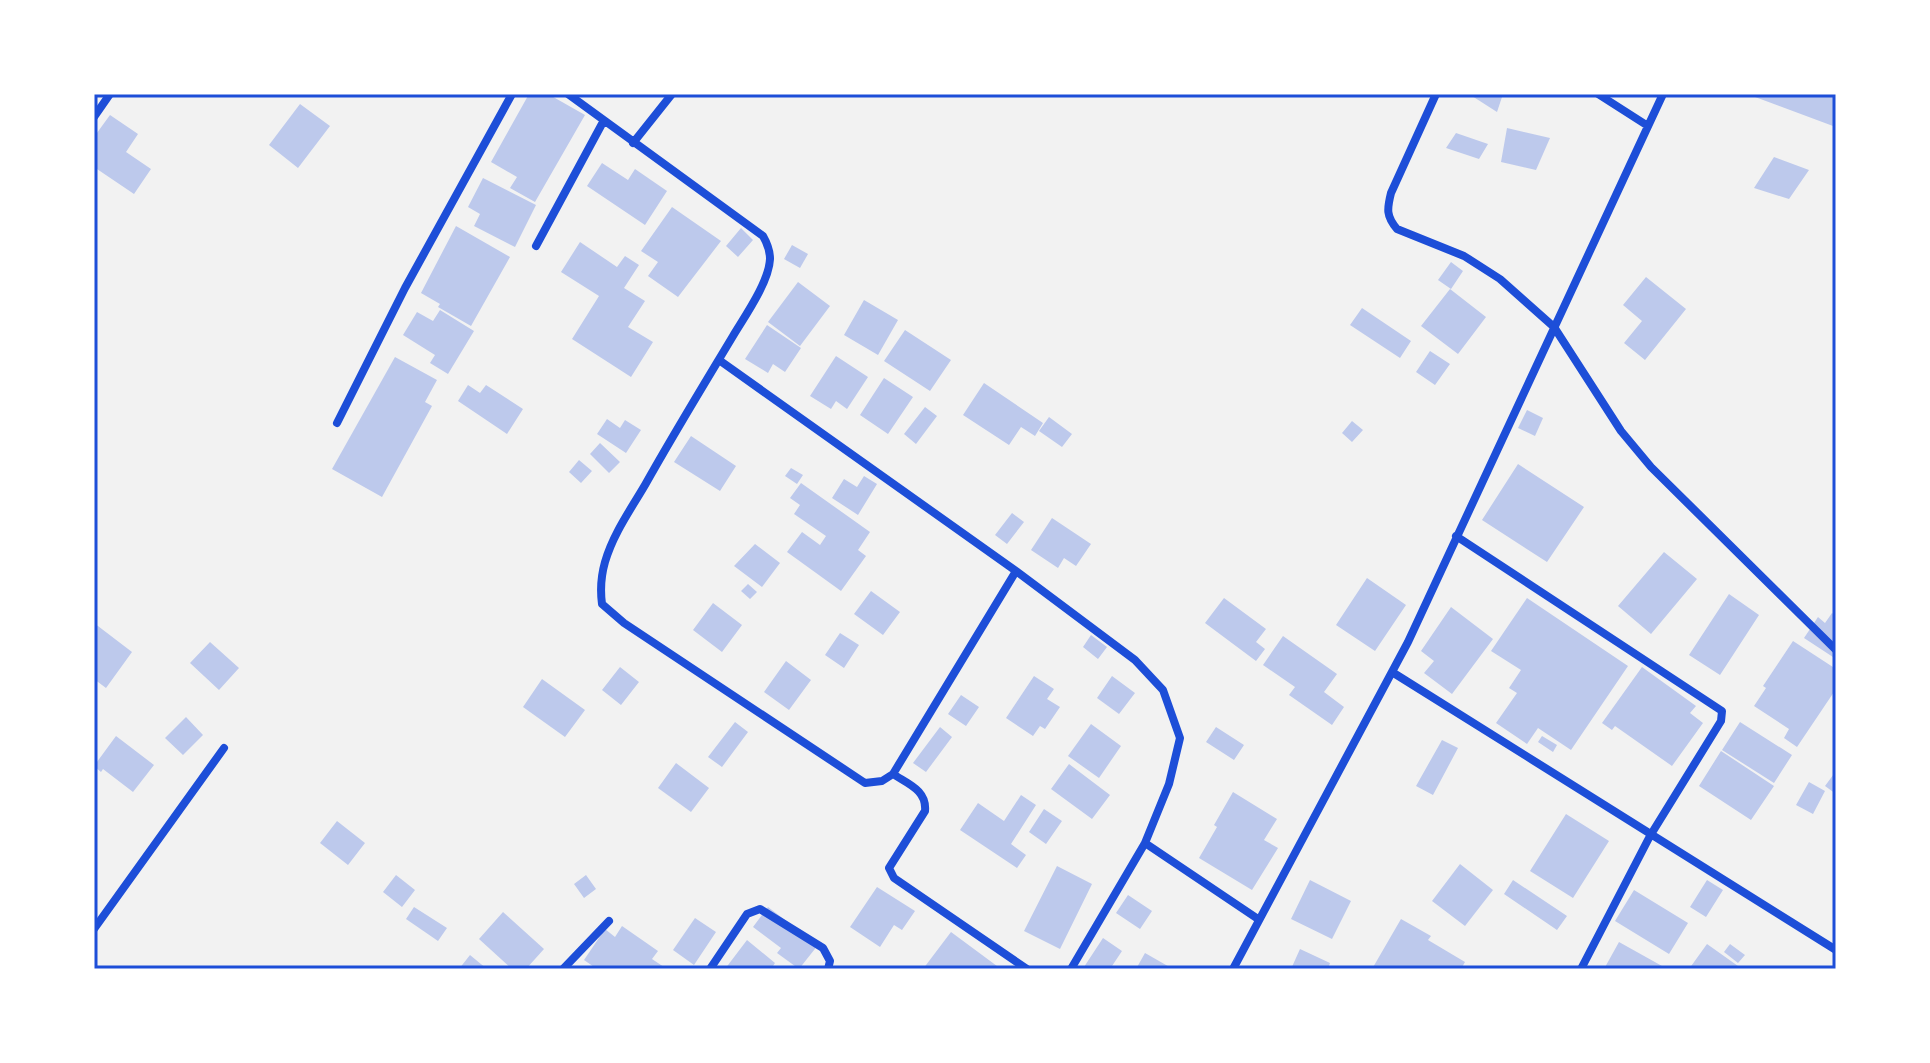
<svg xmlns="http://www.w3.org/2000/svg" width="1930" height="1063" font-family="Manrope,sans-serif">
	<rect width="100%" height="100%" fill="#f2f2f2"/>
	<path fill="#bdc9ec" d="M529,94H548L585,115L535,202L510,188L517,177L491,162Z
		M1473,94H1497L1502,97L1497,112L1472,96Z
		M1747,94H1836V119L1833,126Z
		M300,104L330,126L298,168L269,145Z
		M110,115L138,134L126,152L151,169L134,194L94,167V137Z
		M1507,128L1550,138L1536,170L1501,162Z
		M1456,133L1488,144L1479,159L1446,148Z
		M1774,157L1809,170L1789,199L1754,188Z
		M602,163L628,180L635,169L667,191L645,225L587,186Z
		M483,178L536,205L515,247L474,226L480,214L468,207Z
		M672,207L721,241L678,297L648,276L658,262L641,251Z
		M456,226L510,257L471,326L438,307L440,304L421,293Z
		M741,228L753,240L738,257L726,246Z
		M580,242L617,267L625,256L639,265L624,288L645,301L628,327L653,342L631,377L572,339L599,296L561,272Z
		M792,245L808,254L800,268L784,259Z
		M1451,262L1463,271L1451,289L1438,280Z
		M1646,277L1686,309L1645,360L1624,343L1642,321L1623,305Z
		M798,282L830,306L800,346L768,322Z
		M1450,289L1486,317L1458,354L1421,326Z
		M864,300L898,320L878,355L844,335Z
		M1362,308L1411,341L1400,358L1350,325Z
		M440,310L474,331L448,374L430,363L435,355L403,335L417,312L433,321Z
		M767,325L801,348L785,372L773,364L768,373L745,359Z
		M905,330L951,360L930,391L884,361Z
		M1430,351L1450,364L1435,385L1416,372Z
		M836,356L868,377L847,409L836,401L831,409L810,396Z
		M395,357L437,380L425,402L432,406L382,497L332,469Z
		M884,378L913,397L888,434L860,415Z
		M984,383L1043,423L1035,436L1021,427L1009,445L963,415Z
		M468,385L480,393L486,385L523,409L507,434L458,401Z
		M925,407L937,416L916,444L904,434Z
		M1527,410L1543,418L1535,436L1518,428Z
		M1049,417L1072,434L1062,447L1039,431Z
		M607,419L620,428L625,420L641,430L626,453L597,434Z
		M1352,421L1363,430L1352,442L1342,433Z
		M691,436L736,466L720,491L674,462Z
		M600,443L620,462L609,473L590,454Z
		M579,460L592,471L581,483L569,472Z
		M1518,464L1584,507L1547,562L1482,520Z
		M791,468L803,475L797,484L785,476Z
		M864,476L877,484L858,515L832,498L844,479L857,487Z
		M801,483L870,532L858,550L866,556L841,591L787,552L802,532L820,545L826,536L794,514L800,505L790,498Z
		M1012,513L1024,522L1007,544L995,535Z
		M1052,518L1091,544L1076,566L1064,558L1058,568L1031,550Z
		M755,544L780,563L762,587L734,566Z
		M1664,552L1697,579L1651,634L1618,606Z
		M1367,578L1406,605L1375,651L1336,625Z
		M748,584L757,592L750,599L741,591Z
		M871,591L900,612L883,635L854,614Z
		M1729,594L1759,615L1720,675L1689,655Z
		M1224,598L1266,629L1256,642L1265,649L1256,661L1205,623Z
		M1527,598L1628,666L1571,750L1538,728L1527,744L1496,723L1517,693L1509,688L1521,670L1491,651Z
		M713,603L742,625L722,652L693,630Z
		M1451,607L1493,639L1452,694L1424,673L1434,661L1421,651Z
		M1832,613L1836,616V659L1804,638L1818,617L1825,623Z
		M94,623L132,652L106,688L94,679Z
		M840,633L859,645L844,668L825,655Z
		M1091,635L1107,647L1098,659L1083,647Z
		M1283,636L1337,674L1324,692L1344,707L1332,725L1289,695L1295,687L1263,665Z
		M1793,641L1836,669V689L1797,747L1784,738L1789,729L1754,706L1766,688L1763,686Z
		M210,642L239,668L219,690L190,663Z
		M786,661L811,680L789,710L764,692Z
		M620,667L639,682L621,705L602,690Z
		M1642,667L1696,706L1690,713L1703,723L1672,766L1615,726L1612,730L1602,723Z
		M1034,676L1054,689L1047,699L1060,707L1045,729L1040,726L1033,736L1006,718Z
		M1112,676L1135,693L1119,714L1097,698Z
		M542,679L585,710L565,737L523,707Z
		M961,695L979,707L966,726L948,714Z
		M186,717L203,735L183,755L165,738Z
		M735,722L748,732L722,767L708,757Z
		M1740,722L1792,755L1774,783L1722,750Z
		M1091,724L1121,746L1099,778L1068,756Z
		M940,727L952,737L926,772L913,763Z
		M1216,727L1244,745L1234,760L1206,742Z
		M116,736L154,765L133,792L103,769L101,772L94,766Z
		M1542,736L1557,745L1553,752L1538,742Z
		M1442,740L1458,748L1433,795L1416,786Z
		M1721,751L1774,786L1751,820L1699,786Z
		M676,763L709,788L691,812L658,788Z
		M1069,764L1110,795L1092,819L1051,789Z
		M1836,771V794L1825,786Z
		M1809,782L1825,791L1813,814L1796,805Z
		M1233,792L1277,819L1264,840L1278,848L1252,890L1199,858L1217,827L1214,825Z
		M1021,795L1036,805L1011,844L1026,855L1017,868L960,830L978,803L1004,821Z
		M1044,809L1062,821L1046,844L1029,832Z
		M1566,814L1609,841L1573,898L1530,871Z
		M337,821L365,843L348,865L320,843Z
		M1460,864L1493,890L1465,926L1432,901Z
		M1057,866L1092,884L1060,949L1024,931Z
		M396,875L415,890L402,907L383,892Z
		M586,875L596,889L584,898L574,884Z
		M1310,880L1351,901L1332,939L1291,919Z
		M1513,880L1567,916L1557,930L1504,894Z
		M1707,880L1723,890L1706,917L1690,907Z
		M877,887L915,911L902,930L894,925L880,947L850,927Z
		M1634,890L1688,923L1669,954L1615,921Z
		M1128,895L1152,911L1140,929L1116,913Z
		M414,907L447,928L438,941L406,919Z
		M768,907L818,945L799,969L777,953L781,948L753,927Z
		M503,912L544,949L526,969H512L479,939Z
		M695,918L716,932L694,965L673,950Z
		M1401,919L1431,936L1428,940L1465,962L1461,969H1372Z
		M622,926L658,951L652,959L667,969H597L584,960L605,929L615,937Z
		M951,932L1001,969H923Z
		M1103,938L1122,951L1110,969H1087L1084,967Z
		M747,940L775,963L771,969H725Z
		M1619,942L1662,966L1661,969H1604Z
		M1707,944L1738,966L1736,969H1689Z
		M1730,944L1745,955L1738,963L1724,952Z
		M1300,949L1330,963L1328,969H1291Z
		M1145,953L1173,969H1136Z
		M470,955L487,969H459Z"/>
	<g fill="none" stroke-linecap="round" stroke-linejoin="round">
		<path stroke="#1d4ed8" stroke-width="8" d="M568,94L763,236C767,243 770,250 770,259C769,282 745,316 733,336C703,386 673,435 645,485C631,509 613,534 605,562C601,576 600,589 602,604L624,623L865,783L882,781L893,774L1016,571L719,360
			M1436,94L1391,193C1387,209 1386,216 1397,229L1464,256L1500,279L1554,327L1621,431L1651,467L1836,650
			M1598,94L1648,126
			M94,117L110,94
			M633,143L672,94
			M536,246L603,122
			M337,423L405,288L512,94
			M1456,536L1722,711L1721,721L1650,836L1581,969
			M1016,571L1135,660L1163,690L1180,738L1169,784L1145,843L1071,969
			M1392,672L1836,950
			M893,774C908,784 927,790 925,811L889,868L894,878L1027,969
			M1145,843L1258,919
			M94,929L224,748
			M563,969L609,921
			M710,969L747,914L760,909L823,948L830,961L828,969
			M1233,969L1408,642L1663,94"/>
	</g>
	<rect width="1930" height="1063" fill="none" stroke="#ffffff" stroke-width="192"/>
	<rect x="96" y="96" width="1738" height="871" fill="none" stroke="#1d4ed8" stroke-width="3"/>
</svg>
